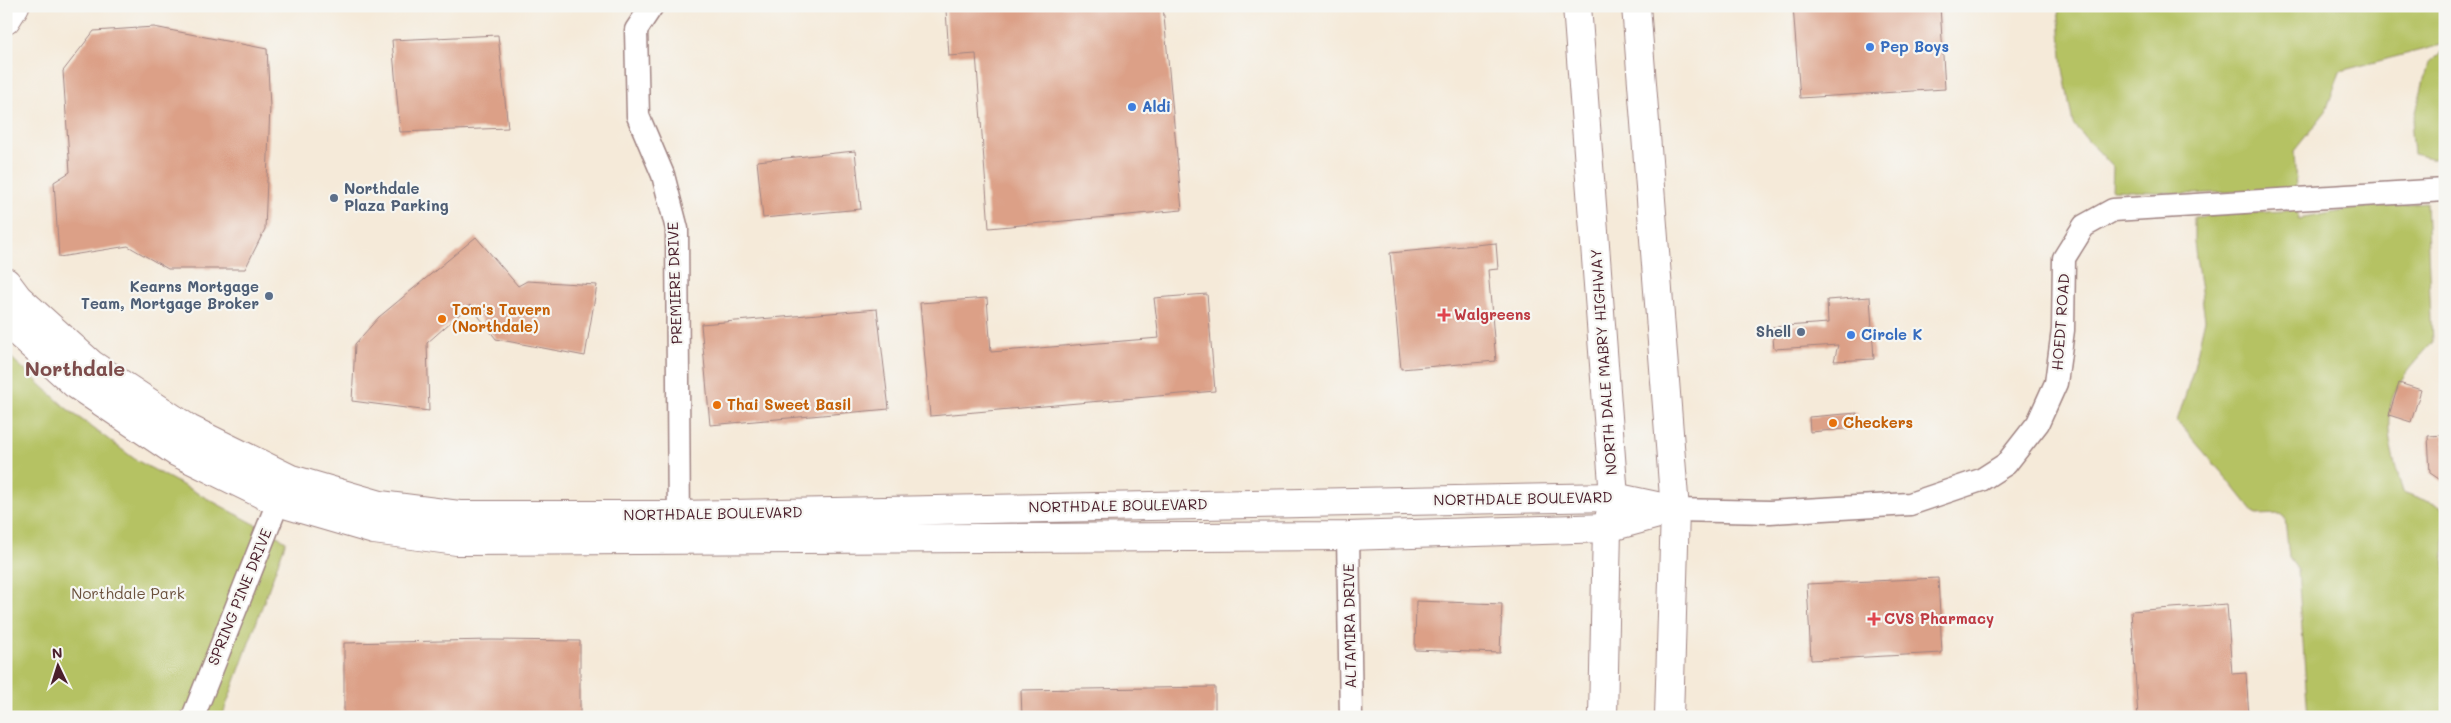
<svg xmlns="http://www.w3.org/2000/svg" width="2451" height="723" font-family="Mali,sans-serif">
	<rect width="100%" height="100%" fill="#f6f6f2"/>
	<filter id="ink" filterUnits="userSpaceOnUse"><feTurbulence type="fractalNoise" baseFrequency=".02" numOctaves="2"/><feDisplacementMap in="SourceGraphic" scale="10" xChannelSelector="R" yChannelSelector="G"/><feConvolveMatrix kernelMatrix="1 2 1 2 8 2 1 2 1" color-interpolation-filters="sRGB"/></filter>
	<filter id="wash" filterUnits="userSpaceOnUse"><feTurbulence type="fractalNoise" baseFrequency=".0096" numOctaves="4" result="noise"/><feDisplacementMap in="SourceGraphic" scale="20" xChannelSelector="R" yChannelSelector="G"/><feGaussianBlur stdDeviation="1.12" result="paint"/><feColorMatrix in="noise" values="0 0 0 0 0 0 0 0 0 0 0 0 0 0 0 0 0 1.4 0 .05"/><feComposite in="paint" operator="in"/></filter>
	<g filter="url(#wash)">
		<rect width="100%" height="100%" fill="#f5ead9"/>
		<path fill="#b5c264" stroke="#807048" d="M2058,6H2445V44L2340,71L2326,111L2294,151L2296,188L2194,194L2112,190L2113,167L2073,124L2063,69Z
			M2445,49V161L2413,154L2411,132L2428,63Z
			M2426,202L2432,343C2422,355 2410,366 2402,379C2378,414 2392,456 2403,492L2445,508V717H2308L2298,570L2289,558L2285,518L2280,514L2256,515L2228,480L2177,421L2193,371L2205,319L2194,243V217L2297,210L2298,219L2360,208Z
			M6,353L66,408L136,460L286,541L222,717H6Z"/>
		<g id="blocks">
			<path fill="#dca087" d="M977,6H1163L1182,210L989,228L976,54L949,56L946,10Z
				M1793,6H1940L1945,89L1800,98Z
				M154,27L267,49L270,107L265,229L245,269H168L128,246L59,257L54,182L70,172L63,71L94,31Z
				M498,35L508,128L400,132L392,40Z
				M855,151L861,209L763,218L757,161Z
				M476,237L518,286L527,281L597,285L585,356L496,339L470,305L427,343L429,411L352,401L355,344L379,317Z
				M1496,243L1498,269L1488,270L1496,361L1401,369L1390,253Z
				M1207,294L1215,391L930,416L920,303L987,298L991,352L1159,338L1154,298Z
				M1870,297L1874,359L1834,361L1838,345L1774,349L1772,327L1828,323L1827,300Z
				M877,309L889,409L710,425L701,324Z
				M2399,383L2421,390L2411,422L2389,415Z
				M1857,413L1858,428L1810,432L1809,417Z
				M2445,435V483L2430,473L2428,436Z
				M1938,578L1942,653L1811,660L1807,584Z
				M1416,601L1502,604L1500,653L1415,650Z
				M2227,604L2232,674L2246,673L2249,717H2138L2131,611Z
				M491,640L580,641V717H344V643Z
				M1215,687V717H1022L1021,690Z"/>
		</g>
	</g>
	<g filter="url(#ink)">
		<use href="#blocks" fill-opacity="0" stroke="#a08482" stroke-width="1"/>
		<g fill="none" stroke-linecap="round" stroke-linejoin="round">
			<defs>
				<path id="street" d="M652,6L636,30L638,116L663,175L677,229L679,531
					M1675,510L1770,512L1910,504L1981,480L2006,464L2038,423L2056,383L2063,330L2064,258L2084,226L2113,210L2445,190
					M1348,536L1351,717
					M193,717L278,502L286,488"/>
				<path id="secondary" d="M6,20L15,6
					M6,282L18,298L91,364L189,429L291,479L380,505L459,515H679L1614,497L1675,510
					M6,322L75,384L176,452L278,502L374,530L457,541L1348,536L1607,528L1669,511"/>
				<path id="primary" d="M1577,6L1614,497L1607,528L1603,717
					M1636,6L1675,510L1669,717"/>
			</defs>
			<use href="#street" stroke="#a08482" stroke-width="25"/>
			<use href="#secondary" stroke="#a08482" stroke-width="30"/>
			<use href="#primary" stroke="#a08482" stroke-width="30"/>
			<use href="#street" stroke="#fff" stroke-width="22"/>
			<use href="#secondary" stroke="#fff" stroke-width="28"/>
			<use href="#primary" stroke="#fff" stroke-width="28"/>
		</g>
	</g>
	<g fill="#3f7fe0" stroke="#f6f6f2" stroke-width="2">
		<circle cx="1870" cy="47" r="5"/>
		<circle cx="1132" cy="107" r="5"/>
		<circle cx="1851" cy="335" r="5"/>
	</g>
	<g fill="#5c6f8a" stroke="#f6f6f2" stroke-width="2">
		<circle cx="334" cy="198" r="5"/>
		<circle cx="269" cy="296" r="5"/>
		<circle cx="1801" cy="332" r="5"/>
	</g>
	<g fill="#e0444e" stroke="#f6f6f2" stroke-width="2">
		<path d="M1441.5 307.5h5v5h5v5h-5v5h-5v-5h-5v-5h5z"/>
		<path d="M1871.5 611.5h5v5h5v5h-5v5h-5v-5h-5v-5h5z"/>
	</g>
	<g fill="#e8710a" stroke="#f6f6f2" stroke-width="2">
		<circle cx="442" cy="319" r="5"/>
		<circle cx="717" cy="405" r="5"/>
		<circle cx="1833" cy="423" r="5"/>
	</g>
	<g text-anchor="middle" stroke-width="4.5" stroke-linejoin="round" paint-order="stroke">
		<g font-size="15" font-weight="bold" fill="#366cbe" stroke="#f6f6f2" text-anchor="start">
			<text x="1880" y="52">Pep Boys</text>
			<text x="1142" y="112">Aldi</text>
			<text x="1861" y="340">Circle K</text>
		</g>
		<g font-size="15" font-weight="bold" fill="#4e5e75" stroke="#f6f6f2" text-anchor="end">
			<text x="344" y="194" text-anchor="start">Northdale<tspan x="344" dy="17">Plaza Parking</tspan></text>
			<text x="259" y="292">Kearns Mortgage<tspan x="259" dy="17">Team, Mortgage Broker</tspan></text>
			<text x="1791" y="337">Shell</text>
		</g>
		<g font-size="15" fill="#4a1f2b" stroke="#f6f6f2">
			<text transform="translate(675 283) rotate(-92)" y="5">PREMIERE DRIVE</text>
			<text transform="translate(2061 322) rotate(-86)" y="5">HOEDT ROAD</text>
			<text transform="translate(1604 362) rotate(-94)" y="5">NORTH DALE MABRY HIGHWAY</text>
			<text transform="translate(1523 499) rotate(-1)" y="5">NORTHDALE BOULEVARD</text>
			<text transform="translate(1118 506) rotate(-1)" y="5">NORTHDALE BOULEVARD</text>
			<text transform="translate(713 514) rotate(-1)" y="5">NORTHDALE BOULEVARD</text>
			<text transform="translate(240 597) rotate(-68)" y="5">SPRING PINE DRIVE</text>
			<text transform="translate(1350 626) rotate(-91)" y="5">ALTAMIRA DRIVE</text>
		</g>
		<g font-size="15" font-weight="bold" fill="#c56008" stroke="#f6f6f2" text-anchor="start">
			<text x="452" y="315">Tom's Tavern<tspan x="452" dy="17">(Northdale)</tspan></text>
			<text x="727" y="410">Thai Sweet Basil</text>
			<text x="1843" y="428">Checkers</text>
		</g>
		<g font-size="15" font-weight="bold" fill="#be3a42" stroke="#f6f6f2" text-anchor="start">
			<text x="1454" y="320">Walgreens</text>
			<text x="1884" y="624">CVS Pharmacy</text>
		</g>
		<g font-size="15" fill="#6a503c" stroke="#f6f6f2">
			<text x="128" y="599">Northdale Park</text>
		</g>
		<g font-size="20" font-weight="bold" fill="#7d4c4b" stroke="#f6f6f2">
			<text x="75" y="376">Northdale</text>
		</g>
	</g>
	<rect width="2451" height="723" fill="none" stroke="#f6f6f2" stroke-width="25"/>
	<g transform="translate(58 666) rotate(356)" stroke="#f6f6f2" stroke-width="4" paint-order="stroke">
	<path d="M0-4L9 19L0 12L-9 19Z" fill="#4a1f2b"/>
	<text y="-8" font-size="14" font-weight="bold" text-anchor="middle" fill="#4a1f2b">N</text>
	</g>
</svg>
